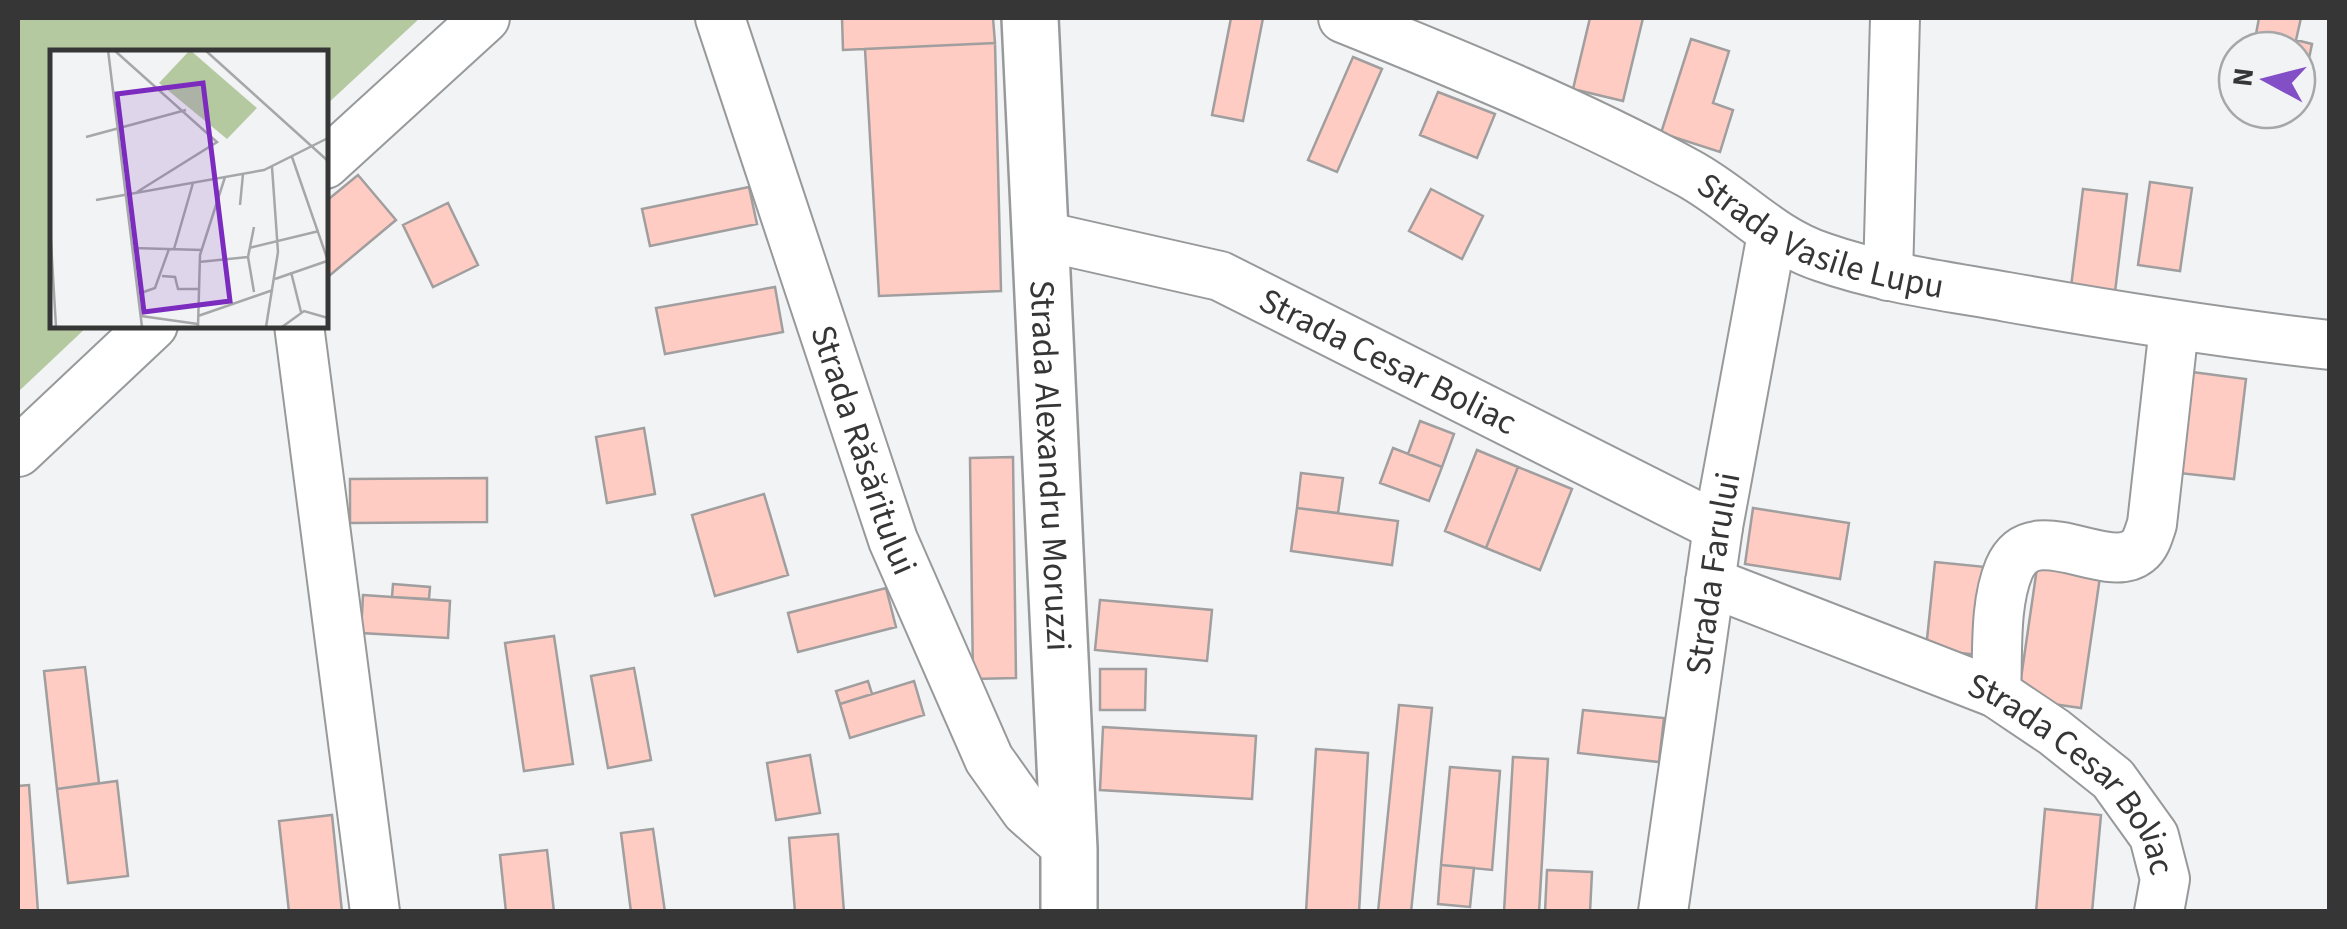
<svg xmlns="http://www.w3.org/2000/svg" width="2347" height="929" font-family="'Source Sans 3',sans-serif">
	<rect width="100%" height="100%" fill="#f1f3f4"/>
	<path fill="#b5c9a1" d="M18,18H420L325,106V52H52V325H89L18,392Z"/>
	<path fill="#ffccc3" stroke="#a09e9e" stroke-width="2.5" d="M842,18H993L995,43L843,50Z
		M1231,18H1263L1243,121L1212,115Z
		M1590,18H1643L1623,101L1573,89Z
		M2259,18H2301L2296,40L2312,44L2302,92L2297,91V50H2253Z
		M1691,39L1729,51L1713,103L1733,110L1720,152L1661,133Z
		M995,43L1001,291L879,296L865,49Z
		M1353,57L1382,69L1337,172L1308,160Z
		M1438,92L1495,114L1477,158L1420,135Z
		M358,175L396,220L329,276L325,271V202Z
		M2150,182L2192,188L2180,271L2138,265Z
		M749,187L757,224L650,246L642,209Z
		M1431,189L1483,216L1462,259L1409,231Z
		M2083,189L2127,194L2115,292L2071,287Z
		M448,203L478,265L433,287L403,225Z
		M775,287L783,332L665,354L656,308Z
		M2192,372L2246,379L2234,479L2179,473Z
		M1420,421L1454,434L1442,467L1408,454Z
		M644,428L655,494L607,503L596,437Z
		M1393,448L1442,467L1429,501L1380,483Z
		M1477,450L1518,467L1486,548L1445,531Z
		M1013,457L1016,678L973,679L970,458Z
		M1518,467L1572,489L1540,570L1486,548Z
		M1301,473L1343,478L1338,513L1297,508Z
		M487,478V522L350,523V479Z
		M764,494L788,575L715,596L692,515Z
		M1297,508L1398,521L1392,565L1291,551Z
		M1753,508L1849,523L1840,579L1745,564Z
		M2038,561L2101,570L2081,708L2018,699Z
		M1935,562L1986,567L1978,655L1926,649Z
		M393,584L430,587L429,599L392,597Z
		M886,588L896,627L798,652L788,613Z
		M363,595L450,601L448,638L361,633Z
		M1100,600L1212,610L1207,661L1095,650Z
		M554,636L573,764L524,771L505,643Z
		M85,667L99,783L57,789L44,671Z
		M634,668L651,760L608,768L591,676Z
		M1100,669H1146L1145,710H1100Z
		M868,681L872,694L840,704L836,691Z
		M914,681L924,715L850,738L840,704Z
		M1399,705L1432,708L1411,912H1378Z
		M1583,710L1664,718L1659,762L1578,753Z
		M1103,727L1256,736L1252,799L1100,790Z
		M1316,749L1368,753L1359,912H1306Z
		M810,755L820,813L776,820L767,763Z
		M1513,757L1548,759L1539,912H1504Z
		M1450,767L1500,771L1492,870L1441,865Z
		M117,781L128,876L68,883L57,789Z
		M29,785L38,912H18V786Z
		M2045,809L2101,815L2092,912H2036Z
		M332,815L342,912H289L279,821Z
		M653,829L665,912H631L621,833Z
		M838,834L844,912H795L789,838Z
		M547,850L554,912H506L500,855Z
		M1441,865L1474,868L1470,907L1438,904Z
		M1547,870L1592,872L1590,912H1545Z"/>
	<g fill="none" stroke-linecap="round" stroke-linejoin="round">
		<defs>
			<g id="street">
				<path id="s1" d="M720,18L893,540L989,759L1026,811L1069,849"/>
				<path id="s2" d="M1343,18C1460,65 1577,113 1688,173C1736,199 1770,240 1822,257C1882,278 1945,286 2007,297C2115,316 2221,333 2330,345"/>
				<path d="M325,164L485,18"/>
				<path id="s3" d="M1043,236L1220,276L1718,527"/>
				<path d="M1888,276L1895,18"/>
				<path d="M299,325L375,912"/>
				<path d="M18,452L153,325"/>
				<path id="s4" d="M1710,582L1996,693L2054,732L2113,779L2154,836L2165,879L2159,912"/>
				<path d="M1996,693C1998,654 1994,605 2009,569C2033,513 2106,577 2138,551C2146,545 2149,533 2152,524L2174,327"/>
				<path id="s5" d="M1663,912L1718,527L1772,234"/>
			</g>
			<g id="secondary">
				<path id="s6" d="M1030,18L1069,849V912"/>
			</g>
		</defs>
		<use href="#street" stroke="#98999a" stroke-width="52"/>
		<use href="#secondary" stroke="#98999a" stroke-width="60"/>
		<use href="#street" stroke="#fff" stroke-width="48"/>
		<use href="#secondary" stroke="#fff" stroke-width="55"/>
	</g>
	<g text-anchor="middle" stroke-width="9" stroke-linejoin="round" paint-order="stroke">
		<g font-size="35" fill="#363637" stroke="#f1f3f4">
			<text dy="12" stroke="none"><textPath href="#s2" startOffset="528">Strada Vasile Lupu</textPath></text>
			<text dy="12" stroke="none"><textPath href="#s3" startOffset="370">Strada Cesar Boliac</textPath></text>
			<text dy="12" stroke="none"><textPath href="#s1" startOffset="455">Strada Răsăritului</textPath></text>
			<text dy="12" stroke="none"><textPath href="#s6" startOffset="448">Strada Alexandru Moruzzi</textPath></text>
			<text dy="12" stroke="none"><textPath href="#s5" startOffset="342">Strada Farului</textPath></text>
			<text dy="12" stroke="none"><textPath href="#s4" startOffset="420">Strada Cesar Boliac</textPath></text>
		</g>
	</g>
	<g transform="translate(50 50)">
		<rect width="278" height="278" fill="#f1f3f4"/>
		<path d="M140,0L207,58L177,89L109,33Z" fill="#b5c9a1"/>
		<path fill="none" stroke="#a6a7a8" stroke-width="2.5" d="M58,0L92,277M64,0L167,92L87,142M155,0L278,111M36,87L136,60M242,107L278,211M46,150L214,120L278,88M190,155L193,124M0,175L6,277M204,177L198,207L204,242M83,198L152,200M199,198L269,181M124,199L143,133M149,212L198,207M241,222L251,262M112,226L125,227L128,239H148M225,229L277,211M88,244L105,238L119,199M91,266L148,274M148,266L223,240M148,277L150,205L175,127M216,277L228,202L222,117M232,277L254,261L278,268"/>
		<path fill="#7b2cbf" fill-opacity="0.15" stroke="#7b2cbf" stroke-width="5" d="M153,33L180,251L94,262L67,44Z"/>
		<rect width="278" height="278" fill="none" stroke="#363637" stroke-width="5"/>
	</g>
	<rect width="2347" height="929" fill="none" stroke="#363637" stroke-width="40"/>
	<g transform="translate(2267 80) rotate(277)"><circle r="48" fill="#f1f3f4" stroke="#a6a7a8" stroke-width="2.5"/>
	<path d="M0-8L18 38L0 25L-18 38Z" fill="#824fc7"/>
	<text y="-15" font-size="28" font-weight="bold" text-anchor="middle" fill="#363637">N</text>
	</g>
</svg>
